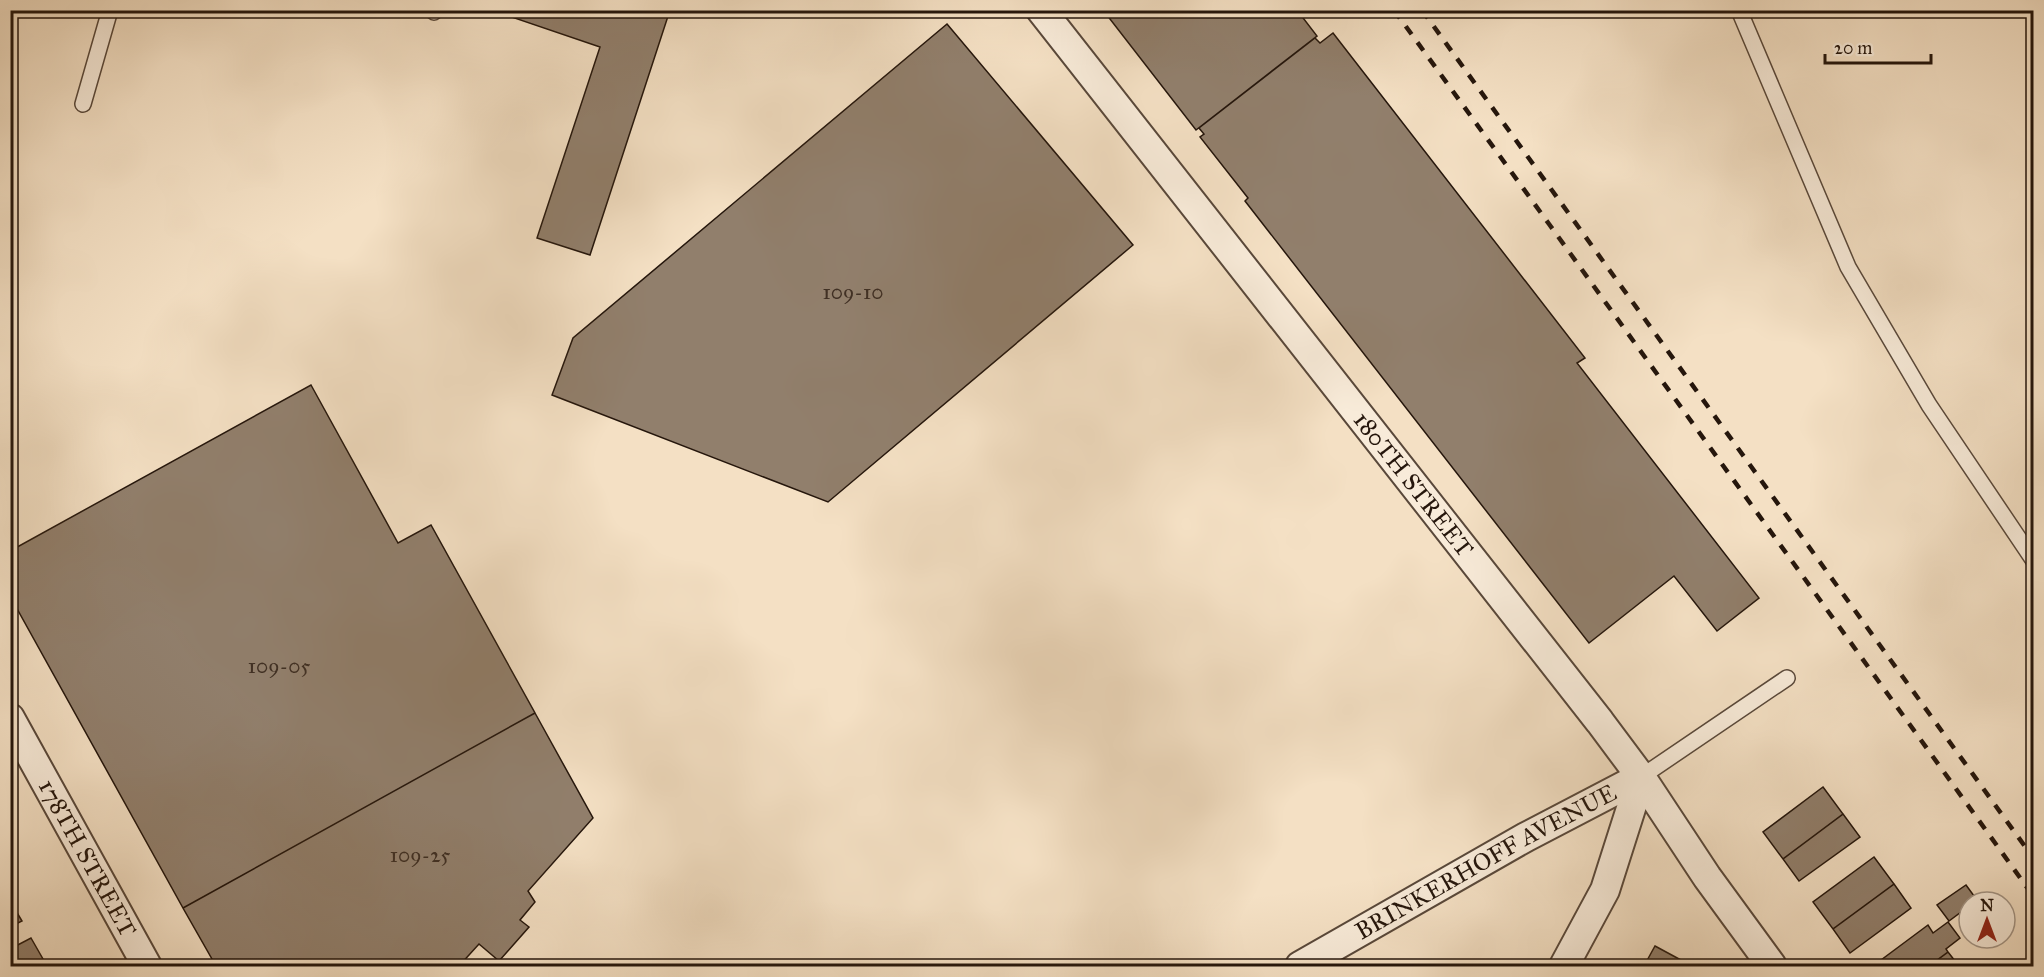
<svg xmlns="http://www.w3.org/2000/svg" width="2044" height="977" font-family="'IM FELL Great Primer',serif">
	<rect width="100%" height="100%" fill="#f4e0c4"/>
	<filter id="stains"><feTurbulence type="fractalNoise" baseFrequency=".00333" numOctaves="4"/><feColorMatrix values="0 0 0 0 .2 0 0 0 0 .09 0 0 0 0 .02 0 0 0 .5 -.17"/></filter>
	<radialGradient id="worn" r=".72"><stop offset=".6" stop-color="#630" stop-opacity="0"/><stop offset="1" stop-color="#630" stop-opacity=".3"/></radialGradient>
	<path fill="#917f6c" stroke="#25160c" stroke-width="1.5" d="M491,10H670L590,255L537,238L600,47Z
		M1103,10H1297L1317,36L1196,130Z
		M947,24L1133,245L828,502L552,395L573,338Z
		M1333,33L1585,358L1577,363L1759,598L1717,631L1674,576L1589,643L1245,201L1248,198L1200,137L1204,134L1199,128L1315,38L1320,43Z
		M311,385L398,543L431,525L535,713L183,908L10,596V551Z
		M535,713L593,818L528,891L535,902L520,920L529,927L499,961L479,944L459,966H216L183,908Z
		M1823,787L1843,814L1783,859L1763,832Z
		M1843,814L1860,837L1799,881L1783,859Z
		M1874,857L1894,884L1833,929L1813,902Z
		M1894,884L1911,908L1850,953L1833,929Z
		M1966,885L1977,900L1969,902V906L1949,921L1937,905Z
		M10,901L22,921L10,927Z
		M1948,922L1960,938L1946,949L1948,952L1929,966H1873L1928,925L1933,933Z
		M31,938L47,966H10V949Z
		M1655,946L1692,966H1644Z
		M1948,952L1959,966H1929Z"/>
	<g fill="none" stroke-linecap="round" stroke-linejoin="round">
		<defs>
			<path id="service" d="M1739,10L1848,267L1929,405L2034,561
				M434,12V10
				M83,104L110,10
				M1641,777L1787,678"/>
			<g id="minor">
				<path id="s1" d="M1041,10L1600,722L1641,777L1707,877L1772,966"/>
				<path id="s2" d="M10,718L147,966"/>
				<path id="s3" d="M1300,966L1526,837L1641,777"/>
				<path d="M1564,966L1605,890L1641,777"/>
			</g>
		</defs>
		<use href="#service" stroke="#59483a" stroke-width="18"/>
		<use href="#minor" stroke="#59483a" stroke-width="32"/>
		<use href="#service" stroke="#f8ebd9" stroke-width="15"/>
		<use href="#minor" stroke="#f8ebd9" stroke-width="28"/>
		<path stroke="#25160c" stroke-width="4.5" stroke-dasharray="10 10" stroke-linecap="butt" d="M1394,10L1549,224L2034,897
			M1422,10L2034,859"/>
	</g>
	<g text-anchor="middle" stroke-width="5" stroke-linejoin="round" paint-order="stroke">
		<g font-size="21" fill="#403024">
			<text x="853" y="299">109-10</text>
			<text x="279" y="673">109-05</text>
			<text x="420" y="862">109-25</text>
		</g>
		<g font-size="24" fill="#25160c" stroke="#f8ebd9">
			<text dy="8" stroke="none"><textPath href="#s1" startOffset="603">180TH STREET</textPath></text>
			<text dy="8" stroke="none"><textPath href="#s2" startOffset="160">178TH STREET</textPath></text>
			<text dy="8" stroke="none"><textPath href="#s3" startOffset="213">BRINKERHOFF AVENUE</textPath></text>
		</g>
	</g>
	<rect width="2044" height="977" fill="none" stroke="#f4e0c4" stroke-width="36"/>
	<rect x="12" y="12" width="2020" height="953" fill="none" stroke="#25160c" stroke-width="3"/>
	<rect x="18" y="18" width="2008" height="941" fill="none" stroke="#25160c" stroke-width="1.5"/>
	<g transform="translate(1987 920)"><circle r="28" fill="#f8ebd9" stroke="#a49687" stroke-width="1.5"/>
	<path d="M0-4.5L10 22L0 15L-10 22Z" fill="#8f2418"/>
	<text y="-9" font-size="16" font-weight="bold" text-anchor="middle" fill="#25160c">N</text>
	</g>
	<path d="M1825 54v9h106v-9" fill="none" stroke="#25160c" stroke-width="3"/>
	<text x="1834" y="54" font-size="18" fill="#25160c" stroke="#f8ebd9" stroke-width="4.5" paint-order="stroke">20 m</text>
	<rect width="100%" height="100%" filter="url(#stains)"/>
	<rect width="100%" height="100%" fill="url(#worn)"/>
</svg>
